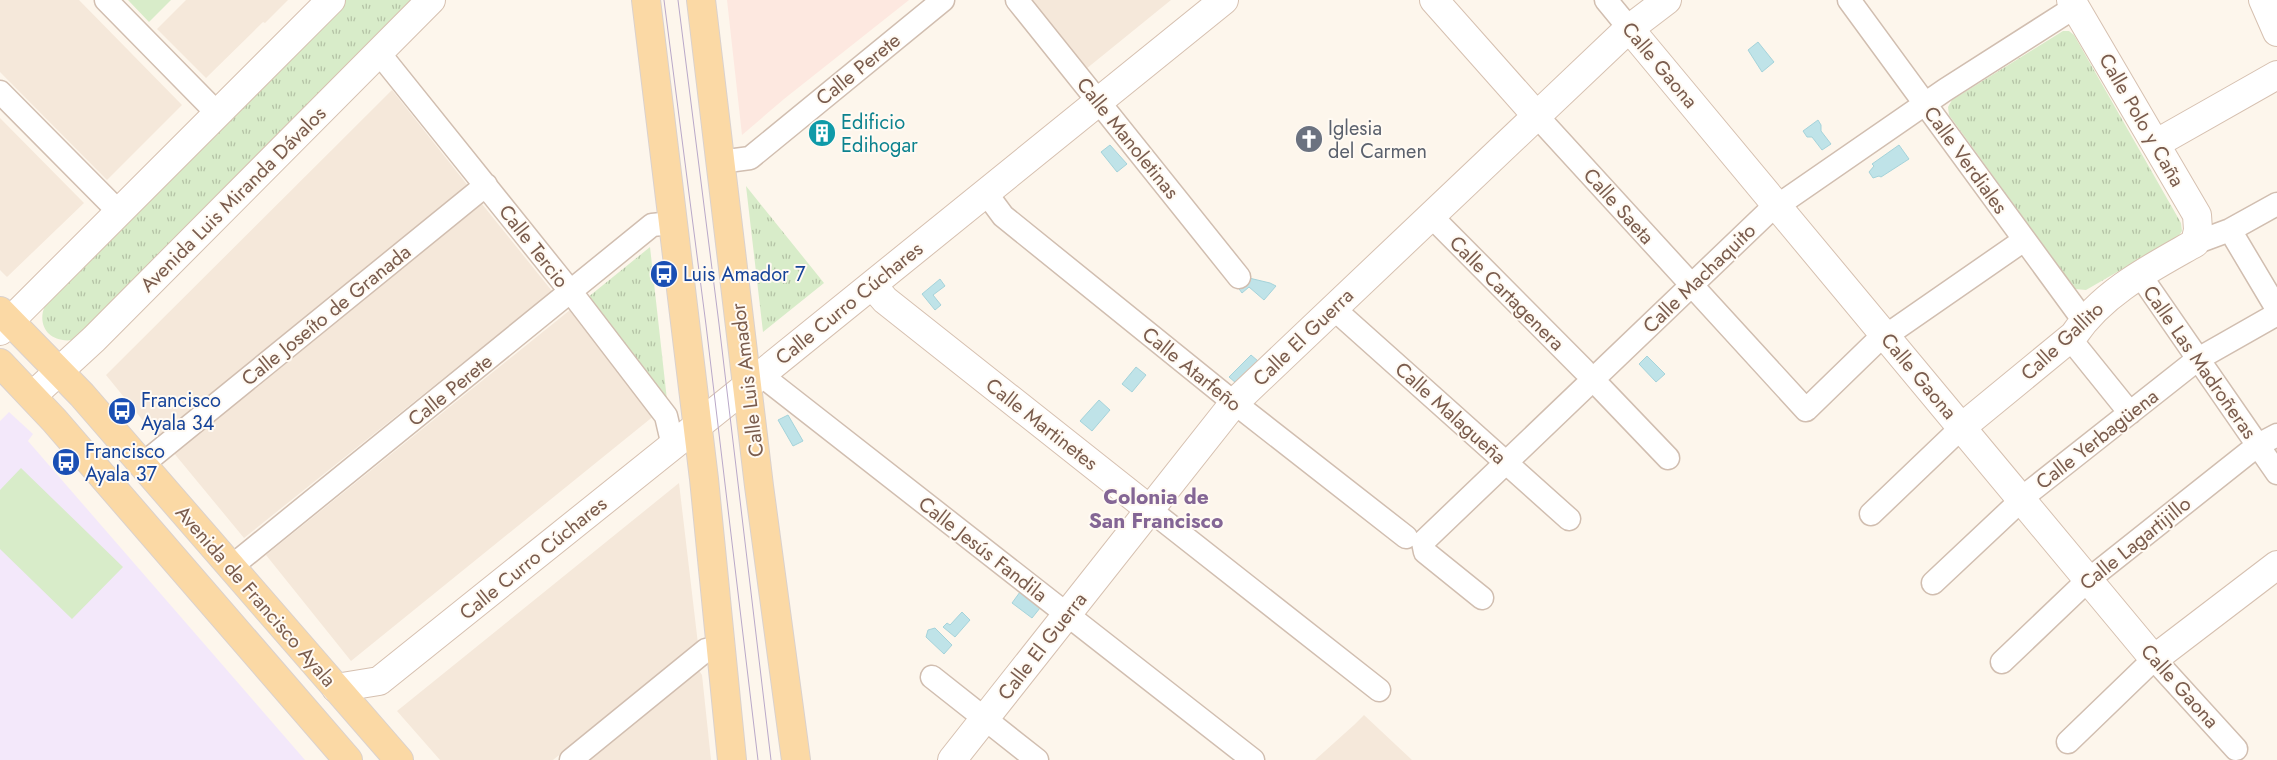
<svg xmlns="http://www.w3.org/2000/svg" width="2277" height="760" font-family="Jost,sans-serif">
	<defs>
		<pattern id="park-tufts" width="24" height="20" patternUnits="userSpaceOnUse" patternTransform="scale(1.25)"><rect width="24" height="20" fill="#d8ecc9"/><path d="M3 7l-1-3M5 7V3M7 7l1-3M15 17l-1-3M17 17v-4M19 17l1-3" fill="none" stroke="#b4c2a5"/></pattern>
	</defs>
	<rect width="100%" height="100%" fill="#fdf6ec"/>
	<path fill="#f5e8da" d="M0,0H79L182,105L107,180L0,72Z
		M186,0H288L265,23L263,22L206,78L157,29Z
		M1029,0H1171L1086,69Z
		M392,90L469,187L158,439L106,375Z
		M0,118L84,203L7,277L0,270Z
		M482,204L552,291L244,538L173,452Z
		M570,310L655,415L351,661L266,555Z
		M679,483L698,644L553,760H440L397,711Z
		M698,669L702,675L711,760H585Z
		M1364,715L1412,760H1315L1354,725Z"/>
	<path fill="#fde8e0" d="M727,0H909L784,99L742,135Z"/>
	<path fill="#f3e8fa" d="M9,412L33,434L28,441L305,760H0V421Z"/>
	<path fill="url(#park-tufts)" d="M346,0H418L78,339C46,347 31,319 52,295Z
		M2063,31H2069L2074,35L2181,223L2182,231L2178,237L2086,290L2075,289L1949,115L1948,107L1952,100Z
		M746,186L824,283L763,332Z
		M650,247L667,400L587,298Z"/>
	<path fill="#d8ecc9" d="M128,0H171L149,22Z
		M21,468L123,567L72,619L0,549V490Z"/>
	<path fill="#bfe3e8" stroke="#a5d3da" d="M1758,42L1774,62L1762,72L1748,50Z
		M1818,120L1821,125V131L1831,144L1822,150L1812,137H1807L1803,131Z
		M1110,145L1127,164L1117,172L1101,152Z
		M1899,145L1909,159L1881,177L1879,176L1873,178L1869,172L1874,166L1872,164Z
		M1249,278L1270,283L1276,286L1264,300L1249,287L1242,293L1237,286Z
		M940,279L945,286L933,295L941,305L935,310L922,294Z
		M1251,355L1258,361L1236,383L1229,377Z
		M1647,356L1665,374L1656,382L1639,364Z
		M1136,367L1146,375L1132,392L1122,384Z
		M1099,400L1110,410L1092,431L1080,421Z
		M788,415L803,441L793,446L778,420Z
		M1020,592L1040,608L1032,618L1012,603Z
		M962,612L970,620L955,637L943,627L947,623L950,625Z
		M935,628L952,645L944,654L926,637L928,630Z"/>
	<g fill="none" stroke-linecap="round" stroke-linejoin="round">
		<defs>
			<path id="street" d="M106,0L218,114
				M1017,0L1239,277
				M1606,0L1629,28
				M1849,0L2084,321
				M379,53L571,292L666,416L673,446
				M0,92L119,212
				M1536,115L1806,410L1874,344L2024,240
				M720,162L750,158L943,0
				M986,193L1003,216L1227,397L1406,537
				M1430,215L1584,370
				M2230,230L2277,309
				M2195,243L2230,230L2277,204
				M2140,275L2277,473
				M1333,308L1569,519
				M2076,346L2130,413
				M761,375L1253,760
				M1601,388L1668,458
				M143,464L486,185
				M1149,509L1379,690
				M1871,514L1962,427
				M231,567L652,225L672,223
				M1933,583L2032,490L2198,359L2277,314
				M1482,598L1425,552L1423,542L1767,213L1945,90L2075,7
				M2002,662L2088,580L2258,445L2277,435
				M932,677L1037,760
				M2068,742L2154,659L2236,749
				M571,760L706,650L721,648"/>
			<path id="secondary" d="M1434,0L1536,115
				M2263,0L2277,32
				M1629,28L2154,659L2277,565
				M2157,143L2277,75
				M872,285L885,300L1149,509
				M0,331L331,0
				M32,396L94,339L431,0
				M1962,427L2074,335C2103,292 2151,268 2195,243L2198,230L2197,215L2071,0
				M336,688L379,681L747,386L1224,0
				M952,760L1234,403L1625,32L1667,0"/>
			<path id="primary" d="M646,0L704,479L732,760
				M701,0L759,486L796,760
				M0,311L82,395L399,760
				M0,363L54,420L348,760"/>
		</defs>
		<use href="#street" stroke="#d1beb0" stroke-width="25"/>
		<use href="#secondary" stroke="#d6c0b0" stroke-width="30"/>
		<use href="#primary" stroke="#dad1cd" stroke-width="30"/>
		<use href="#street" stroke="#fff" stroke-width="22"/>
		<use href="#secondary" stroke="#fff" stroke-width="28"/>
		<use href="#primary" stroke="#fbd9a5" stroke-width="28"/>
		<path stroke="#b9a8c9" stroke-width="1" d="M664,0L706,325L758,760
			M678,0L719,324L771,760"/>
	</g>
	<defs>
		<symbol id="building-disc" viewBox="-11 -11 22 22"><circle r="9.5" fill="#0f9aa8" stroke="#fffaf3"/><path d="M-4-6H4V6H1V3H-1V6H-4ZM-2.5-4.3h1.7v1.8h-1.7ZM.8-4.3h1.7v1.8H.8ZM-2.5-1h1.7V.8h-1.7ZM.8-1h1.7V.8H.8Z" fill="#fff"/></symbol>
		<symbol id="church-disc" viewBox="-11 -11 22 22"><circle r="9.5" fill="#6b7280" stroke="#fffaf3"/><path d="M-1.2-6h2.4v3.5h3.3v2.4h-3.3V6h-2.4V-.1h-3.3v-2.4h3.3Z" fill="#fff"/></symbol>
		<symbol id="bus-disc" viewBox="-11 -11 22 22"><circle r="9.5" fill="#1a4fb4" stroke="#fffaf3"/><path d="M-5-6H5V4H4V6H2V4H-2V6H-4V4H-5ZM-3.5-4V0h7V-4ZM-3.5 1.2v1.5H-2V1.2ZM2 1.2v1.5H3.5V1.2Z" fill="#fff"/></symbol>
	</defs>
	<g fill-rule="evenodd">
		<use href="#building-disc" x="806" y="117" width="32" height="32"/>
		<use href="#church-disc" x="1293" y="123" width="32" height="32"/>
		<use href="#bus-disc" x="648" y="258" width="32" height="32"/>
		<use href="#bus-disc" x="106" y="395" width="32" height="32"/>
		<use href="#bus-disc" x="50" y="446" width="32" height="32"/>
	</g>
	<g text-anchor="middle" stroke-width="4" stroke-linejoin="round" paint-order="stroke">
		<g font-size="20" fill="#7a5c4d" stroke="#fffaf3">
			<text transform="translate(1660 65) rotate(50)" y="7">Calle Gaona</text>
			<text transform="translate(858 69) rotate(-39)" y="7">Calle Perete</text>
			<text transform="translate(2142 120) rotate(60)" y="7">Calle Polo y Caña</text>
			<text transform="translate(1128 138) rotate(51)" y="7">Calle Manoletinas</text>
			<text transform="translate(1966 160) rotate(54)" y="7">Calle Verdiales</text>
			<text transform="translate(233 199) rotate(-45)" y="7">Avenida Luis Miranda Dávalos</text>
			<text transform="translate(1619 206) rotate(48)" y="7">Calle Saeta</text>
			<text transform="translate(534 246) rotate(52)" y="7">Calle Tercio</text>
			<text transform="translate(1699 278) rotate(-44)" y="7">Calle Machaquito</text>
			<text transform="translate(1507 293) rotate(45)" y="7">Calle Cartagenera</text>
			<text transform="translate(849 303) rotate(-39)" y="7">Calle Curro Cúchares</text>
			<text transform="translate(326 315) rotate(-39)" y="7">Calle Joseíto de Granada</text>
			<text transform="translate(1303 337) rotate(-44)" y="7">Calle El Guerra</text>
			<text transform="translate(2062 341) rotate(-43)" y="7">Calle Gallito</text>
			<text transform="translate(2200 362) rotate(55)" y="7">Calle Las Madroñeras</text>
			<text transform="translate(1192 369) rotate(39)" y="7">Calle Atarfeño</text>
			<text transform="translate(1919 376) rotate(50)" y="7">Calle Gaona</text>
			<text transform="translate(747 380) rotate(-97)" y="7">Calle Luis Amador</text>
			<text transform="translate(450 390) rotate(-39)" y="7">Calle Perete</text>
			<text transform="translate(1451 413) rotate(42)" y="7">Calle Malagueña</text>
			<text transform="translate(1042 424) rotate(38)" y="7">Calle Martinetes</text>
			<text transform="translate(2097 439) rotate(-38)" y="7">Calle Yerbagüena</text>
			<text transform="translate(2135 543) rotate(-39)" y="7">Calle Lagartijillo</text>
			<text transform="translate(983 549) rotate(38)" y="7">Calle Jesús Fandila</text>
			<text transform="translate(533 558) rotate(-39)" y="7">Calle Curro Cúchares</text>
			<text transform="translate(256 596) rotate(49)" y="7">Avenida de Francisco Ayala</text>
			<text transform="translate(1042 646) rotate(-52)" y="7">Calle El Guerra</text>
			<text transform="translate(2180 686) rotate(48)" y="7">Calle Gaona</text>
		</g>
		<g font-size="20" fill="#0d838f" stroke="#fffaf3" text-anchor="start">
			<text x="841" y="129">Edificio<tspan x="841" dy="23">Edihogar</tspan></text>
		</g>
		<g font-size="20" fill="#5b616d" stroke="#fffaf3" text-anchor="start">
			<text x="1328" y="135">Iglesia<tspan x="1328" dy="23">del Carmen</tspan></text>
		</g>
		<g font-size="20" fill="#164399" stroke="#fffaf3" text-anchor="start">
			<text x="683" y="281">Luis Amador 7</text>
			<text x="141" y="407">Francisco<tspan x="141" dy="23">Ayala 34</tspan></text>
			<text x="85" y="458">Francisco<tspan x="85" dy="23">Ayala 37</tspan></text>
		</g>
		<g font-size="21" font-weight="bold" fill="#846695" stroke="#fffaf3">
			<text x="1156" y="504">Colonia de<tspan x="1156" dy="24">San Francisco</tspan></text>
		</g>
	</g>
</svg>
